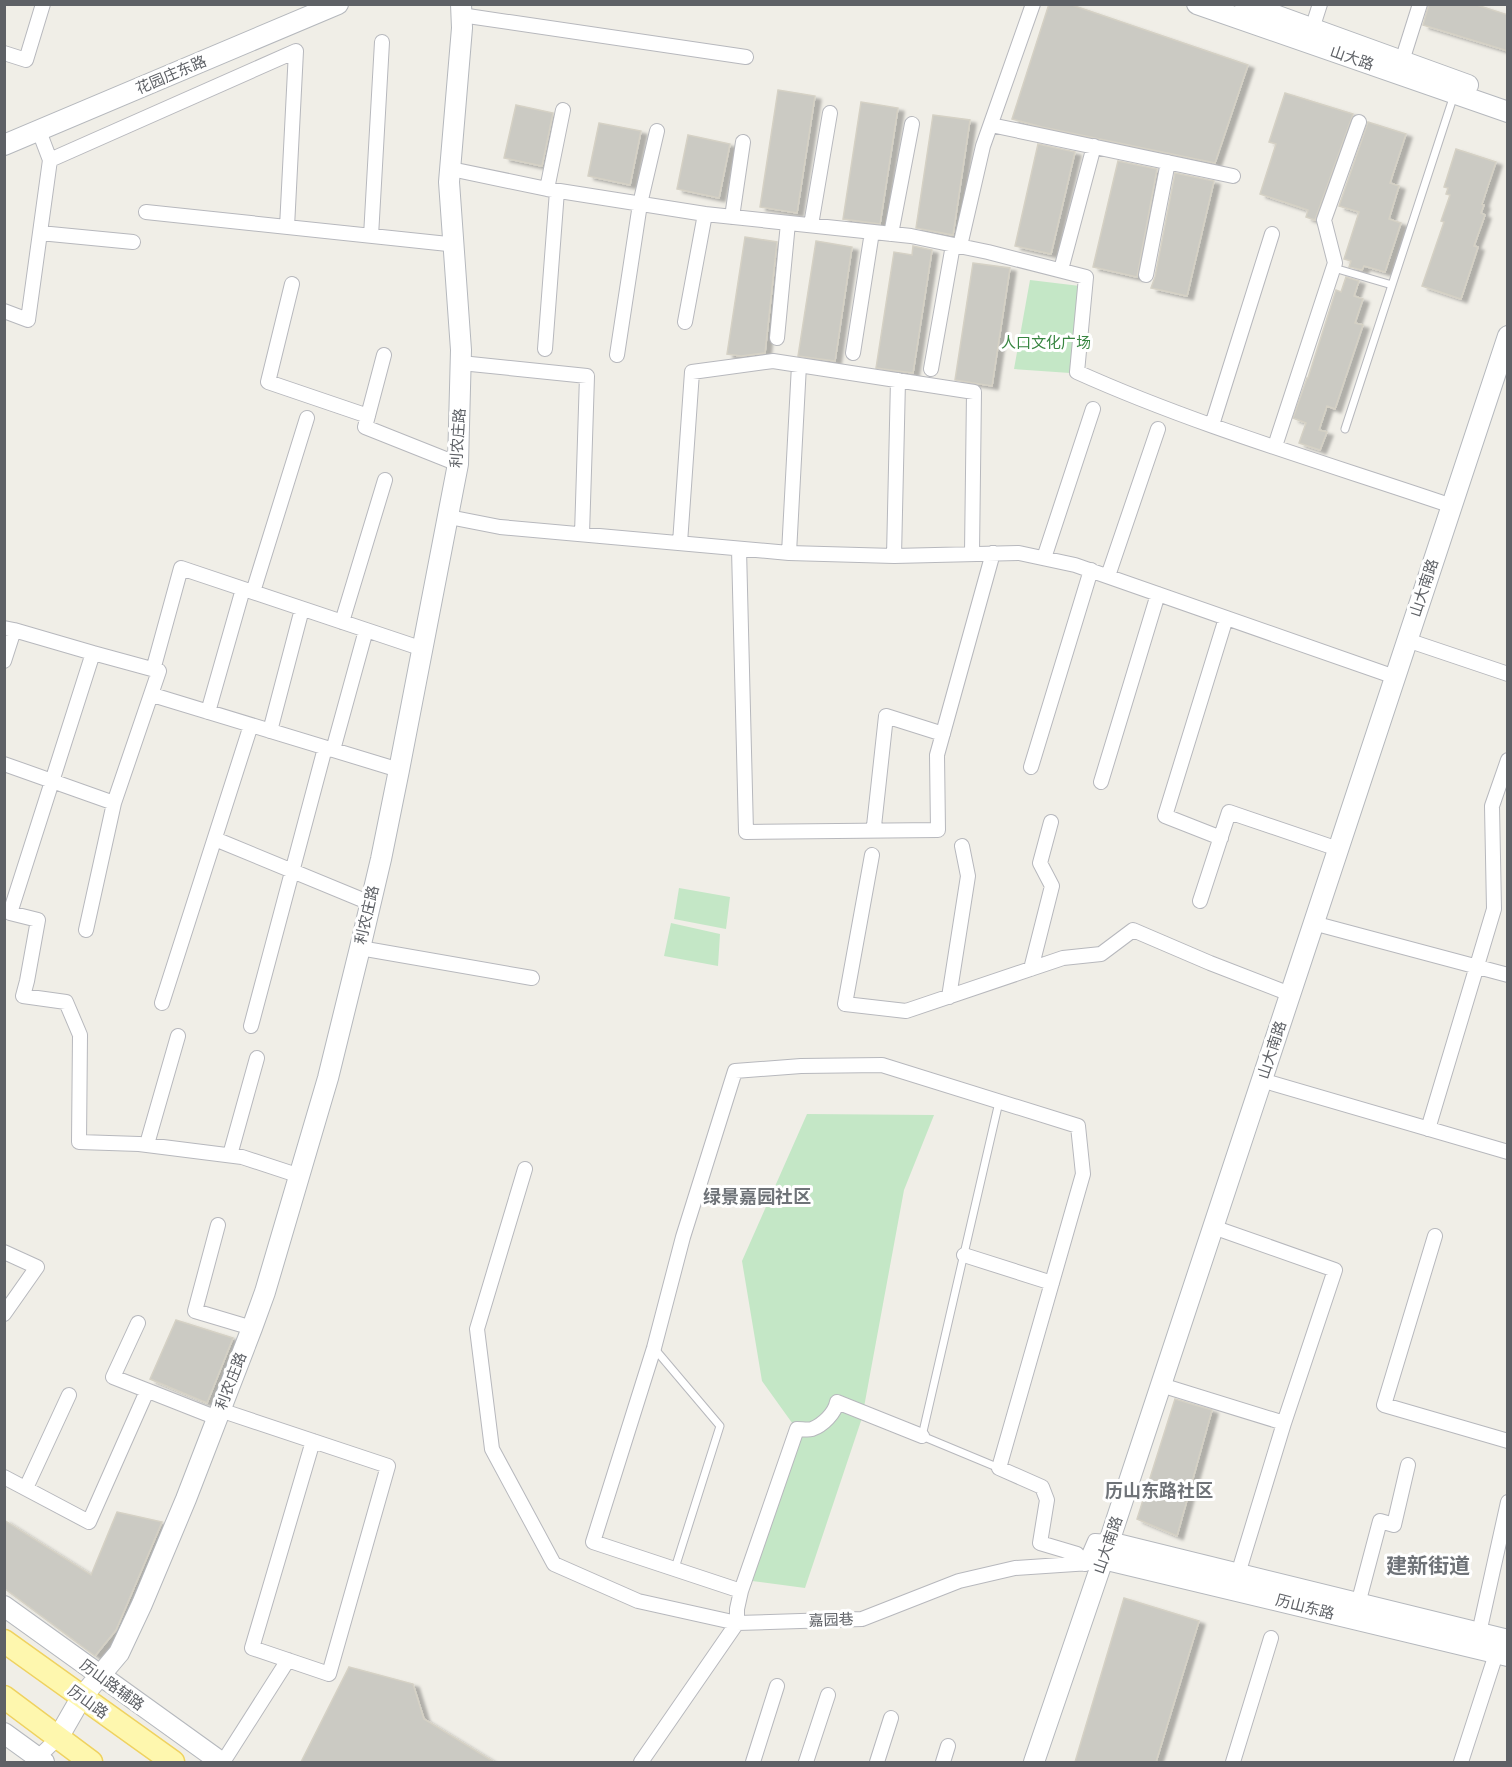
<svg xmlns="http://www.w3.org/2000/svg" width="1512" height="1767" font-family="Inter,'Noto Sans SC',sans-serif">
	<defs>
		<filter id="shadow"><feDropShadow dx="6" dy="3.5" stdDeviation="1.5" flood-color="#0004"/></filter>
	</defs>
	<rect width="100%" height="100%" fill="#f0eee7"/>
	<path fill="#c4e7c6" d="M1030,280L1080,286L1070,373L1014,369Z
		M679,888L730,897L726,929L674,919Z
		M671,923L720,934L718,966L664,956Z
		M807,1114L934,1115L904,1190L862,1418L805,1588L744,1580L795,1427L762,1381L742,1261Z"/>
	<path fill="#cbcac3" stroke="#d5d1c5" stroke-width="1.5" filter="url(#shadow)" d="M1049,4H1069L1248,65L1215,163L1042,127L1012,119Z
		M1429,4H1474L1508,15V51L1423,25Z
		M778,90L815,96L797,213L760,207Z
		M1285,93L1353,114L1315,220L1306,217L1308,210L1260,194L1276,144L1269,142Z
		M861,102L898,108L880,224L843,219Z
		M516,105L553,113L542,166L504,158Z
		M933,115L970,120L953,235L916,228Z
		M1368,122L1406,134L1390,183L1399,186L1389,219L1401,223L1385,272L1364,266L1362,270L1349,267L1351,261L1344,259L1359,212L1339,206Z
		M599,123L641,131L630,185L588,176Z
		M688,135L730,144L719,198L677,189Z
		M1038,144L1075,152L1051,254L1015,246Z
		M1456,149L1496,162L1482,204L1484,205L1481,213L1485,215L1474,246L1478,247L1461,299L1422,286L1444,222L1441,221L1450,195L1446,194L1448,188L1444,187Z
		M1118,161L1157,169L1137,277L1093,267Z
		M1175,173L1214,181L1187,296L1151,288L1155,277Z
		M745,237L777,242L765,353L741,356L727,354Z
		M816,241L852,247L835,361L798,356Z
		M913,246L932,250L913,373L876,368L894,252L912,255Z
		M973,263L1010,268L992,386L955,380Z
		M1346,277L1359,281L1354,296L1363,299L1355,323L1363,325L1335,409L1327,406L1319,430L1327,432L1320,450L1299,443L1306,423L1293,418L1307,378H1308L1336,290L1341,292Z
		M176,1320L233,1338L207,1403L150,1379Z
		M1175,1399L1212,1410L1177,1536L1137,1519Z
		M117,1512L162,1522L116,1630L95,1656L4,1588V1520L91,1575Z
		M1124,1598L1199,1621L1156,1762H1075Z
		M349,1667L413,1684L424,1719L494,1762H301Z"/>
	<g fill="none" stroke-linecap="round" stroke-linejoin="round">
		<defs>
			<path id="lane" d="M1334,268L1392,285
				M1345,429L1454,95
				M999,1102L922,1436L999,1468
				M654,1348L720,1426L675,1568"/>
			<path id="street" d="M461,15L746,57
				M1312,29L1320,4
				M4,53L26,60L43,4
				M1402,61L1420,4
				M991,125L1233,176
				M50,160L296,51L287,227
				M451,169L547,189L705,214L911,236L988,252L1086,277L1077,372C1197,426 1326,463 1452,506
				M547,189L563,110
				M146,212L448,244
				M732,217L743,142
				M811,225L830,113
				M40,233L133,242
				M891,234L912,124
				M371,236L382,42
				M960,246L983,146L1033,4
				M1062,266L1094,146
				M1146,275L1168,162
				M292,284L268,382L368,416
				M4,311L28,320L50,160L39,131
				M685,322L705,214
				M777,338L788,223
				M545,349L557,191
				M853,353L872,232
				M384,355L365,427L458,464
				M617,355L640,204L657,131
				M461,363L587,376L582,534
				M931,369L953,245
				M1212,425L1272,234
				M1275,446L1335,263L1324,220L1359,122
				M449,517L500,527L789,553L894,556L1019,553L1075,565L1395,677
				M680,543L692,372L773,361L974,392L972,553
				M739,549L746,832L938,830L937,755L993,553
				M789,553L799,365
				M894,556L898,380
				M1044,558L1093,409
				M1108,576L1158,429
				M253,592L307,418
				M342,622L385,480
				M4,628L14,630L4,661
				M14,630L93,653L10,913L38,920L27,981L23,996L66,1002L80,1035L79,1142L139,1144L242,1157L300,1176
				M1407,640L1508,674
				M153,670L181,568L423,649
				M156,696L399,770
				M208,712L243,589
				M270,731L302,609
				M333,750L366,630
				M4,764L114,803L159,671L93,653
				M1031,767L1091,570
				M1101,782L1158,594
				M874,826L886,716L943,734
				M1221,838L1165,816L1226,618
				M215,839L370,903
				M872,855L845,1004L906,1011L1063,958L1101,954L1133,930L1210,963L1290,994
				M1200,901L1229,812L1338,849
				M1313,923L1508,975
				M86,930L114,803
				M360,948L532,978
				M1031,969L1052,886L1040,863L1051,822
				M949,997L968,876L962,846
				M162,1003L251,725
				M251,1026L325,748
				M1261,1080L1508,1152
				M1428,1129L1494,909L1492,806L1508,760
				M147,1144L178,1036
				M230,1155L257,1058
				M525,1169L477,1329L492,1449L554,1564L638,1601L737,1623L862,1619L959,1581L1015,1568L1090,1563
				M218,1225L195,1311L252,1328
				M1213,1227L1335,1270L1284,1423L1238,1574
				M1435,1236L1384,1405L1508,1441
				M4,1252L37,1267L4,1314
				M964,1255L1052,1283
				M138,1323L113,1377L217,1418
				M1161,1385L1284,1423
				M220,1410L388,1466L329,1674L252,1648L313,1441
				M4,1477L89,1522L147,1391
				M26,1488L69,1395
				M1085,1564L1095,1541L1109,1542
				M741,1591L797,1429C802,1429 808,1430 812,1429C823,1425 835,1413 837,1402L922,1436
				M1358,1604L1380,1521L1394,1525L1408,1465
				M737,1623V1609L741,1591L593,1542L654,1348L683,1237L735,1071L801,1066L882,1065L1078,1126L1083,1174L999,1468L1042,1487L1047,1500L1040,1543L1077,1554L1085,1564
				M1479,1633L1508,1502
				M33,1762L58,1738
				M223,1762L288,1660
				M641,1762L737,1623
				M753,1762L777,1686
				M806,1762L828,1695
				M877,1762L891,1718
				M943,1762L948,1746
				M1233,1762L1271,1638
				M1461,1762L1496,1654"/>
			<path id="secondary" d="M1197,4L1508,112
				M1245,4L1468,85
				M4,145L338,4
				M1109,1542L1508,1640
				M1103,1559L1508,1656
				M4,1606L221,1762
				M4,1733L44,1762
				M58,1738L81,1698L119,1653L142,1604L186,1499L252,1328L265,1292L328,1078L360,948L381,859L399,770L458,464L461,350L449,182L462,28L461,4
				M1034,1762L1109,1542L1508,336"/>
			<path id="primary" d="M4,1641L173,1762
				M4,1697L91,1762"/>
		</defs>
		<use href="#lane" stroke="#b7b8bd" stroke-width="9"/>
		<use href="#street" stroke="#b7b8bd" stroke-width="16"/>
		<use href="#secondary" stroke="#b5b8bd" stroke-width="22"/>
		<use href="#primary" stroke="#efd260" stroke-width="25"/>
		<use href="#lane" stroke="#fff" stroke-width="7"/>
		<use href="#street" stroke="#fff" stroke-width="14"/>
		<use href="#secondary" stroke="#fff" stroke-width="20"/>
		<use href="#primary" stroke="#fef7ae" stroke-width="22"/>
	</g>
	<g text-anchor="middle" stroke-width="6" stroke-linejoin="round" paint-order="stroke">
		<g font-size="15" fill="#5e6166" stroke="#fff">
			<text transform="translate(1352 58) rotate(19)" y="5">山大路</text>
			<text transform="translate(171 75) rotate(-23)" y="5">花园庄东路</text>
			<text transform="translate(458 438) rotate(-86)" y="5">利农庄路</text>
			<text transform="translate(1424 588) rotate(-72)" y="5">山大南路</text>
			<text transform="translate(367 915) rotate(-77)" y="5">利农庄路</text>
			<text transform="translate(1272 1050) rotate(-72)" y="5">山大南路</text>
			<text transform="translate(231 1381) rotate(-69)" y="5">利农庄路</text>
			<text transform="translate(1108 1545) rotate(-71)" y="5">山大南路</text>
			<text transform="translate(1305 1607) rotate(14)" y="5">历山东路</text>
			<text transform="translate(831 1620) rotate(-2)" y="5">嘉园巷</text>
			<text transform="translate(112 1685) rotate(36)" y="5">历山路辅路</text>
			<text transform="translate(88 1702) rotate(36)" y="5">历山路</text>
		</g>
		<g font-size="15" fill="#378540" stroke="#fff">
			<text x="1046" y="348">人口文化广场</text>
		</g>
		<g font-size="18" font-weight="bold" fill="#6f7378" stroke="#fff">
			<text x="757" y="1203">绿景嘉园社区</text>
			<text x="1159" y="1497">历山东路社区</text>
		</g>
		<g font-size="21" font-weight="bold" fill="#6f7378" stroke="#fff">
			<text x="1428" y="1573">建新街道</text>
		</g>
	</g>
	<rect width="1512" height="1767" fill="none" stroke="#5e6166" stroke-width="12"/>
</svg>
